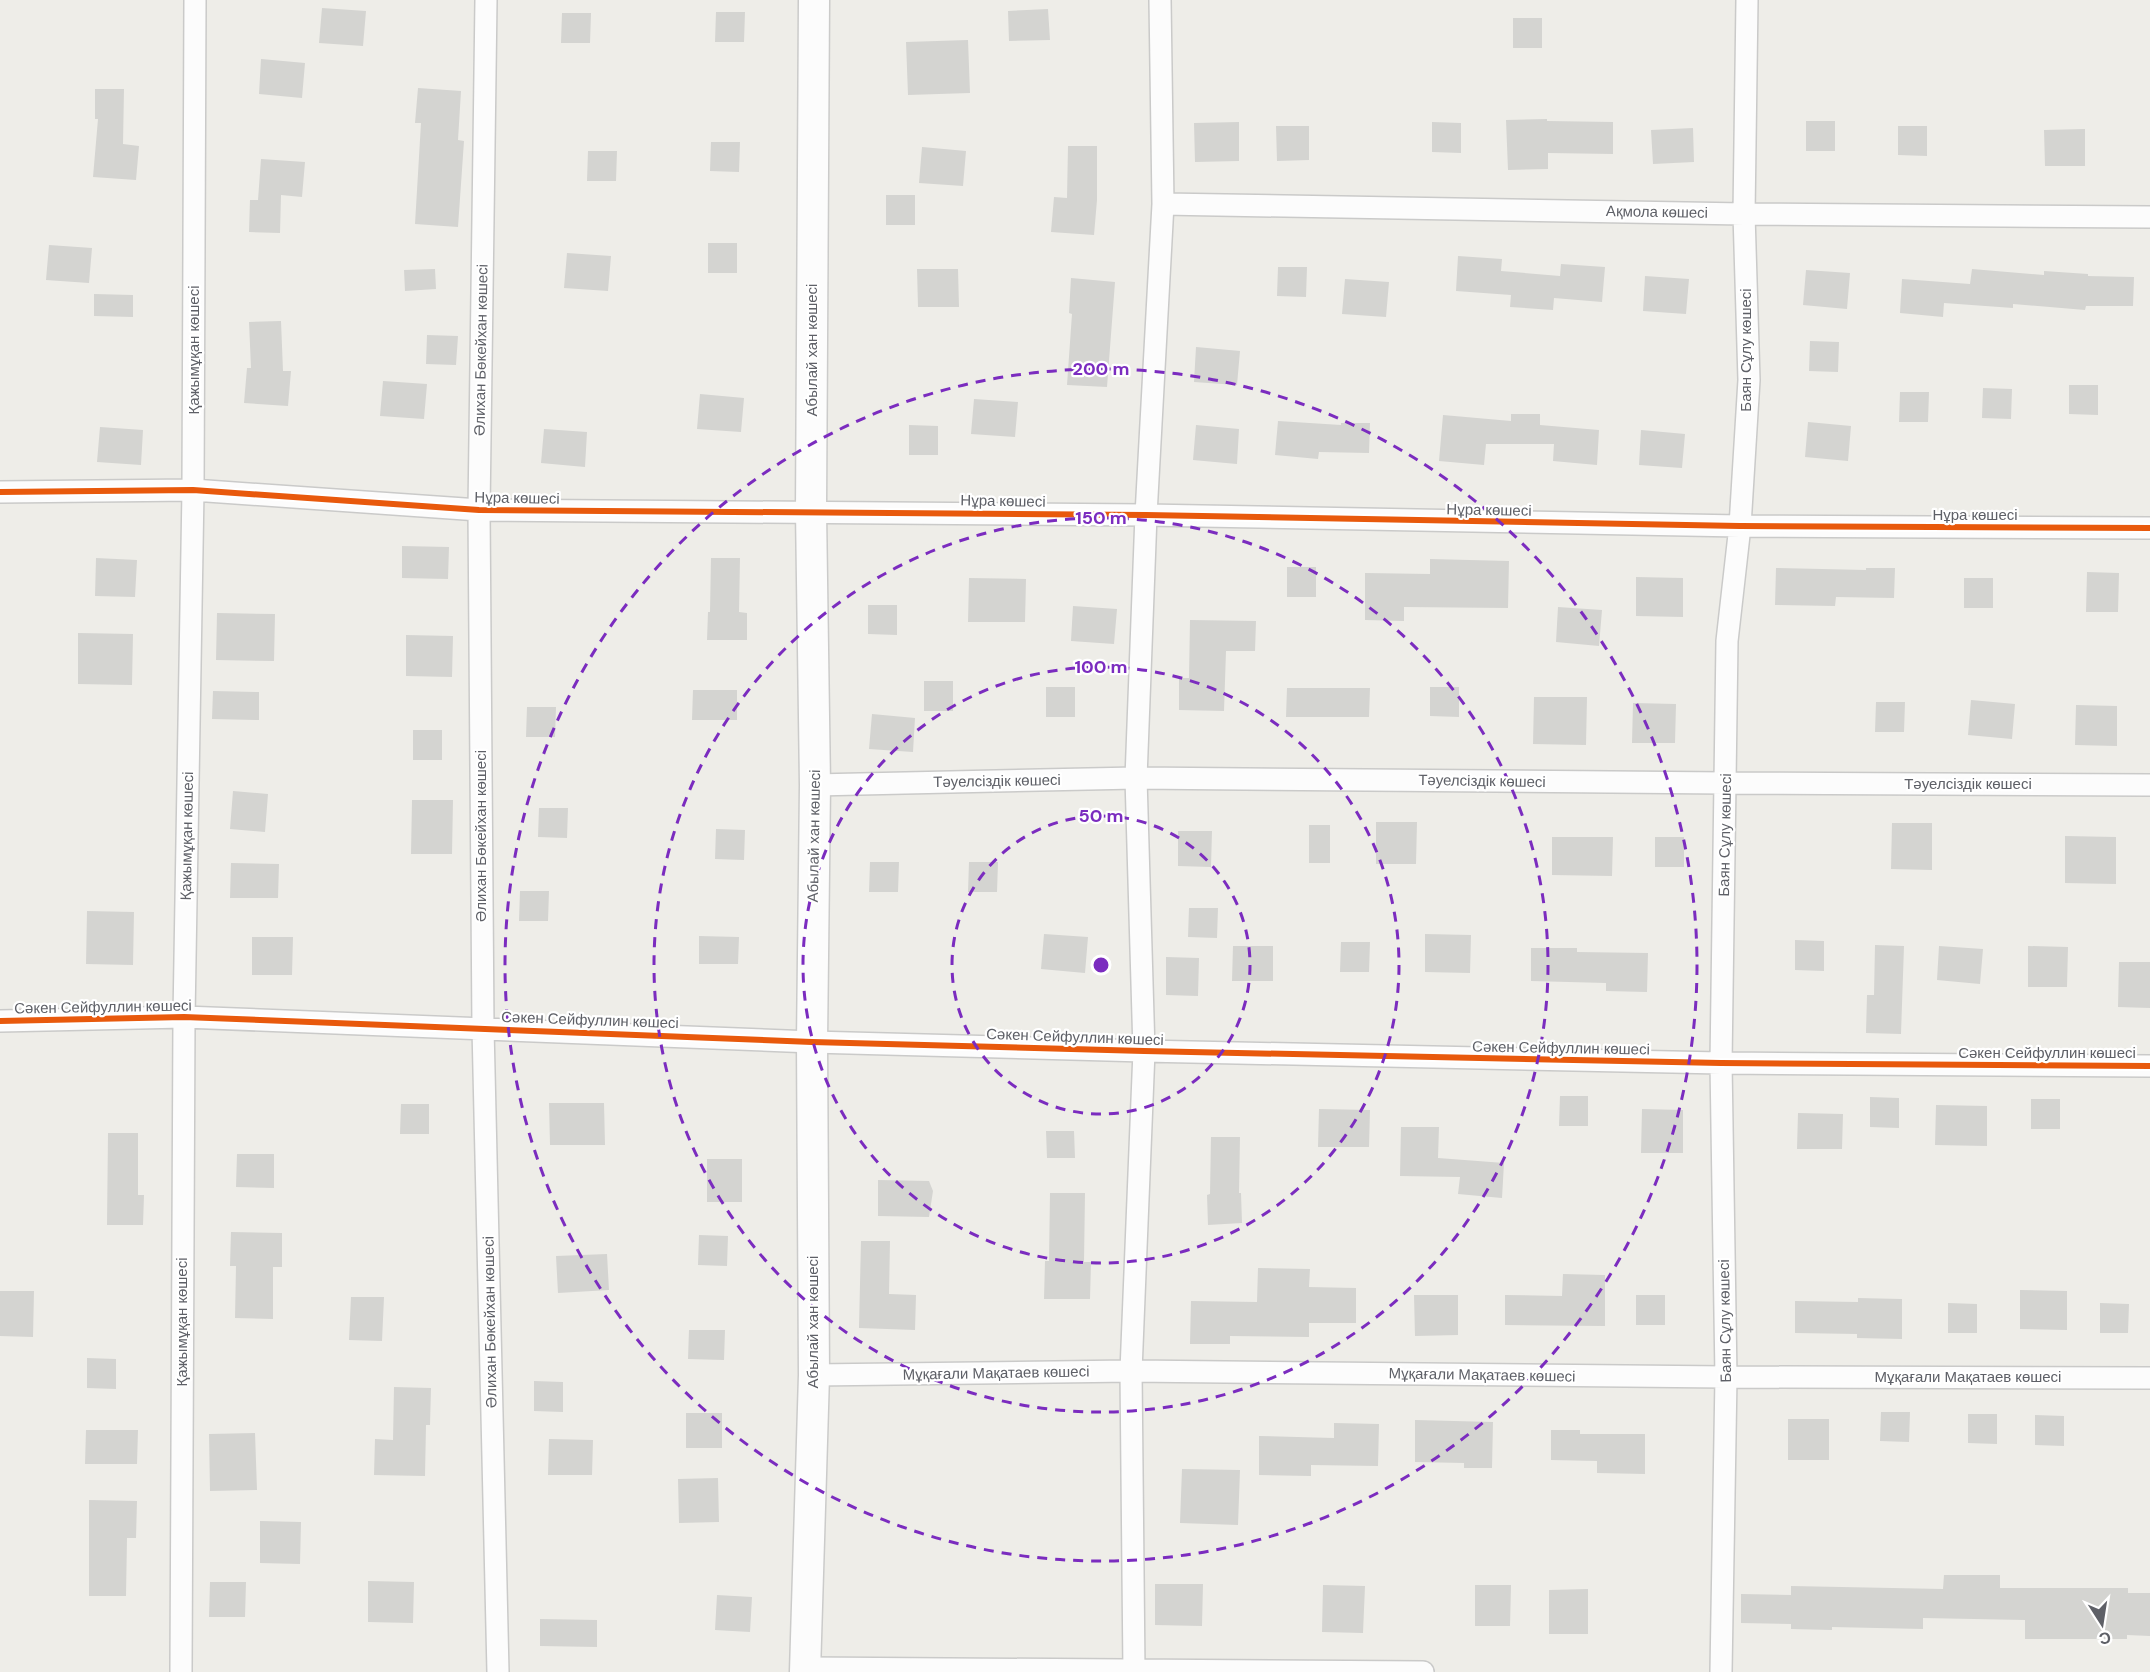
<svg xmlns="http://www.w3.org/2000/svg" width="2150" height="1672" font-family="'DM Sans',sans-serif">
	<rect width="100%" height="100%" fill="#eeede8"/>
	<path fill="#d4d4d1" d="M322,8L366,11L363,46L319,43Z
		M1048,9L1050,40L1009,41L1008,11Z
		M716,12H745L744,42H715Z
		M562,13H591L590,43H561Z
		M1513,18H1542V48H1513Z
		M968,40L970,93L908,95L906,42Z
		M261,59L305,63L302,98L259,94Z
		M418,88L461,91L458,140L464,141L458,227L415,224L421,123H415Z
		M95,89H124L123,144L139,146L136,180L93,177L98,119H95Z
		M1547,119V121L1613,122V154L1548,153V169L1508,170L1506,120Z
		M1806,121H1835V151H1806Z
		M1239,122V161L1195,162L1194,123Z
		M1432,122L1461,123V153L1432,152Z
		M1276,126H1309V160L1277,161Z
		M1898,126H1927V156L1898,155Z
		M1693,128L1694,162L1653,164L1651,130Z
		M2085,129V166H2045L2044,130Z
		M711,142H740L739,172L710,171Z
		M1068,146H1097V200L1094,235L1051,232L1054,197L1067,198Z
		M922,147L966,151L963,186L919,183Z
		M588,151H617L616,181H587Z
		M261,159L305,162L302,197L281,195L280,233L249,232L250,200H258Z
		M886,195H915V225H886Z
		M708,243H737V273H708Z
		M49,245L92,248L89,283L46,280Z
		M567,253L611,256L608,291L564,288Z
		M1458,256L1502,259L1501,271L1560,276L1561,264L1605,267L1602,302L1554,298L1553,310L1510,307L1511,295L1456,291Z
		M1278,267H1307L1306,297L1277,296Z
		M435,269L436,289L405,291L404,270Z
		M917,269H958L959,307H918Z
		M1972,269L2044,275V271L2088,274V276L2134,277L2133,306H2086L2085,310L2013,304V308L1944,303L1943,317L1900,313L1902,279L1970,284Z
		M1806,270L1850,273L1847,309L1803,305Z
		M1645,276L1689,279L1686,314L1643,311Z
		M1071,278L1115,282L1107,387L1067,385L1072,314L1069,313Z
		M1345,279L1389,282L1386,317L1342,314Z
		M94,294L133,295V317L94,316Z
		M281,321L283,371H291L288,406L244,403L247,368H251L249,322Z
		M427,335L458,336L456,365L426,364Z
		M1810,341L1839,342L1838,372L1809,371Z
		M1196,347L1240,351L1237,385L1194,382Z
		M383,381L427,384L424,419L380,416Z
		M2069,385H2098V415L2069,414Z
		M1983,388L2012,389L2011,419L1982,418Z
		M1900,392H1929L1928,422H1899Z
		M700,394L744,398L741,432L697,429Z
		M974,399L1018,402L1015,437L971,434Z
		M1511,414H1540V425L1599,430L1597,465L1553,461L1554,444H1486L1484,465L1439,461L1443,415L1511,421Z
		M1278,421L1341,425V423H1370L1369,453L1319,452L1318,459L1275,455Z
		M1808,422L1851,426L1848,461L1805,457Z
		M909,425L938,426V455H909Z
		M1196,425L1239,429L1237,464L1193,460Z
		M100,427L143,430L141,465L97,462Z
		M544,429L587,432L585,467L541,463Z
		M1641,430L1685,434L1682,468L1639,465Z
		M402,546L449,547L448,579L402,578Z
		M96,558L137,560L135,597L95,596Z
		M711,558H740L739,612L747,613V640H707L708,612H710Z
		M1430,559L1509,561L1508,608L1404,607V621L1365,620V573L1430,574Z
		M1287,567H1316V597H1287Z
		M1776,568L1866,570V568H1895L1894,598L1836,597L1835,606L1775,605Z
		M2087,572L2119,573L2118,612H2086Z
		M1636,577L1683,578V617L1636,616Z
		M969,578L1026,579L1025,622H968Z
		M1964,578H1993V608H1964Z
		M868,605H897V635L868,634Z
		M1073,606L1117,609L1114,644L1071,641Z
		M1558,607L1602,610L1599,646L1556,642Z
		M217,613L275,614L274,661L216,660Z
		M1190,620L1256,621L1255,651H1226L1224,711L1179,710V678H1189Z
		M78,633L133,634L132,685L78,684Z
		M406,635L453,636L452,677L406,676Z
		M924,681H953V711H924Z
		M1046,687H1075V717H1046Z
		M1430,687H1459V717L1430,716Z
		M1287,688H1370L1369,717H1286Z
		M693,690H737V720H692Z
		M213,691L259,692V720L212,719Z
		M1534,697H1587L1586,745L1533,744Z
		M1971,700L2015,704L2012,739L1968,735Z
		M1876,702H1905L1904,732H1875Z
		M1633,703L1676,704L1675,743H1632Z
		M2076,705L2117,706V746L2075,745Z
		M527,707H556L555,737H526Z
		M872,714L915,718L913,752L869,749Z
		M413,730H442V760H413Z
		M233,791L268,794L265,832L230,829Z
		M412,800H453L452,854H411Z
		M539,808H568L567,838L538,837Z
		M1376,822H1417L1416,864H1376Z
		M1892,823H1932V870L1891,869Z
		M1309,825H1330V863H1309Z
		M716,829L745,830L744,860L715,859Z
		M1178,831H1212L1211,867L1178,866Z
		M2065,836L2116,837V884L2065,883Z
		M1552,837H1613L1612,876L1552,875Z
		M1655,837H1684V867H1655Z
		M870,862H899L898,892H869Z
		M969,862H998L997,892H968Z
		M231,863L279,864L278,898H230Z
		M520,891H549L548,921H519Z
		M1189,908H1218L1217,938L1188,937Z
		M87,911L134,912L133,965L86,964Z
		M1044,934L1088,937L1085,973L1041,969Z
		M1425,934L1471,935L1470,973L1425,972Z
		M699,936L739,937L738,964H699Z
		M252,937H293L292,975H252Z
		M1795,940L1824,941V971L1795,970Z
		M1341,942H1370L1369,972H1340Z
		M1875,945L1904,946L1901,1034L1866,1033L1867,995H1874Z
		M1233,946H1273V981H1232Z
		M1939,946L1983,949L1980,984L1937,980Z
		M2028,946L2068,947L2067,987H2028Z
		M1531,948H1577V952L1648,953L1647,992L1606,991V983L1531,981Z
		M1166,957L1199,958L1198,996L1166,995Z
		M2119,962H2150V1008L2118,1007Z
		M1560,1096H1588V1126H1559Z
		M1870,1097L1899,1098V1128L1870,1127Z
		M2031,1099H2060V1129H2031Z
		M549,1103H604L605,1145H550Z
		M401,1104H429V1134H400Z
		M1936,1105L1987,1106V1146L1935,1145Z
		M1319,1109L1370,1110L1369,1147H1318Z
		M1642,1109L1683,1110V1153H1641Z
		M1798,1113L1843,1114L1842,1149H1797Z
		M1401,1127H1439L1438,1158L1504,1163L1502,1198L1458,1194L1460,1177L1400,1176Z
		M1046,1131H1074L1075,1158H1047Z
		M108,1133H138V1195H144L143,1225H107Z
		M1211,1137H1240L1239,1193H1241L1242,1223L1208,1225L1207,1195L1210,1194Z
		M237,1154H274V1188L236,1187Z
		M707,1159H742V1202H707Z
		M878,1180L929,1181L933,1191L929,1217L878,1216Z
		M1050,1193H1085L1084,1262H1091L1090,1299H1044L1045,1261H1049Z
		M231,1232L282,1233V1267H273V1319L235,1318L236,1266H230Z
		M699,1235L728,1236L727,1266L698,1265Z
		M861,1241H890L889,1294L916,1295L915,1330L859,1328Z
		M607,1254L609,1290L558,1293L556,1256Z
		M1258,1268L1310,1269L1309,1287L1356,1288V1323H1309V1337L1230,1336V1344H1190L1191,1301L1257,1302Z
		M1563,1274L1605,1275V1326L1505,1325V1295L1562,1296Z
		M2020,1290L2067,1291V1330L2020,1329Z
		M0,1291H34L33,1337L0,1336Z
		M1414,1295H1458V1335L1415,1336Z
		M1636,1295H1665V1325H1636Z
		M351,1297H384L382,1341L349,1340Z
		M1858,1298L1902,1299V1339L1857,1338V1334L1795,1333V1301L1858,1302Z
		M1948,1303L1977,1304V1333H1948Z
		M2100,1303L2129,1304L2128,1333H2100Z
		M689,1330H725L724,1360L688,1359Z
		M87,1358L116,1359V1389L87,1388Z
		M534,1381L563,1382V1412L534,1411Z
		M394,1387L431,1388L430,1425H426L425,1476L374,1475L375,1439L393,1440Z
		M1881,1412H1910L1909,1442L1880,1441Z
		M686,1413H722V1448H686Z
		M1968,1414H1997V1444L1968,1443Z
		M2035,1415L2064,1416V1446L2035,1445Z
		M1788,1419H1829V1460H1788Z
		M1415,1420L1493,1422L1492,1468H1464V1463L1415,1462Z
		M1334,1423L1379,1424L1378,1466L1311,1465V1476L1259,1475V1436L1334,1438Z
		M86,1430H138L137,1464H85Z
		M1551,1430H1580V1434H1645V1474L1597,1473V1461L1551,1460Z
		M255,1433L257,1490L210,1491L209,1434Z
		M549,1439L593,1440L592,1475H548Z
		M1182,1469L1240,1470L1238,1525L1180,1523Z
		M718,1478L719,1522L679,1523L678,1479Z
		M89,1500L137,1501L136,1538H127L126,1596H89Z
		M260,1521L301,1522L300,1564L260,1563Z
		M1944,1575H2000V1588H2128V1593H2150V1636L2127,1635V1639H2025V1620L1923,1618V1629L1832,1627V1630L1791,1629V1624L1741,1623V1594L1791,1595V1586L1943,1589Z
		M368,1581L414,1582L413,1623L368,1622Z
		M210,1582H246L245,1617H209Z
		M1155,1584H1203L1202,1626L1155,1625Z
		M1323,1585L1365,1586L1363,1633L1322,1632Z
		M1475,1585H1511L1510,1626H1475Z
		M1588,1589V1634H1549V1590Z
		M717,1595L752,1597L750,1632L715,1630Z
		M540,1619L597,1620V1647L540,1646Z"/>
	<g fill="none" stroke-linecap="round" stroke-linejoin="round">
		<defs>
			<path id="street" d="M486,0L479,510L483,1028L498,1672
				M1163,204L1744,214L2150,217
				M0,492L193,490L479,510L1146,515L1740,526L2150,528
				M815,785L1136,778L1726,783L2150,785
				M0,1021L184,1017L812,1042L1144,1051L1721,1063L2150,1066
				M814,1375L1131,1371L1726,1377L2150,1378
				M805,1668L1423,1672
				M181,1672L184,1017L193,490L195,0
				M1134,1672L1131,1371L1144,1051L1136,778L1146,515L1163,204L1160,0
				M1721,1672L1726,1377L1721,1063L1727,641L1740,526L1749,380L1744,214L1747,0"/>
			<path id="secondary" d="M805,1672L814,1375L812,1042L815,785L811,511L814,0"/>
		</defs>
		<use href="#street" stroke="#cacac9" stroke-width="24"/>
		<use href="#secondary" stroke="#cbcbca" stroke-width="33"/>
		<use href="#street" stroke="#fcfcfc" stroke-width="21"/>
		<use href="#secondary" stroke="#fcfcfc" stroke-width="30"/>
		<defs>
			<path id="cycleway" d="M0,492L193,490L479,510L1146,515L1740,526L2150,528
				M0,1021L184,1017L812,1042L1144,1051L1721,1063L2150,1066"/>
		</defs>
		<use href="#cycleway" stroke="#fff" stroke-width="10"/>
		<use href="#cycleway" stroke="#e8590c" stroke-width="6"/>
	</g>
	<g fill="none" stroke="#7b2cbf" stroke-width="3" stroke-dasharray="10 8">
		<circle cx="1101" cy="965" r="149"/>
		<circle cx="1101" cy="965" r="298"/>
		<circle cx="1101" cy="965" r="447"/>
		<circle cx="1101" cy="965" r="596"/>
	</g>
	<g text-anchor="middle" stroke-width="4.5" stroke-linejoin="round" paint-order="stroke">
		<g font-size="15" fill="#5e6067" stroke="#fff">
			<text transform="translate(1657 212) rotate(1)" y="5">Ақмола көшесі</text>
			<text transform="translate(194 350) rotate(-90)" y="5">Қажымұқан көшесі</text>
			<text transform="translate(481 350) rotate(-89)" y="5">Әлихан Бөкейхан көшесі</text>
			<text transform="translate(812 350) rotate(-90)" y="5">Абылай хан көшесі</text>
			<text transform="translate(1746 350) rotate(-90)" y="5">Баян Сұлу көшесі</text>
			<text transform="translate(517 498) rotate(1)" y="5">Нұра көшесі</text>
			<text transform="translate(1003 501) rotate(1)" y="5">Нұра көшесі</text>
			<text transform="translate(1489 510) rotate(1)" y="5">Нұра көшесі</text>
			<text x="1975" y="520">Нұра көшесі</text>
			<text transform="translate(997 781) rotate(-1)" y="5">Тәуелсіздік көшесі</text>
			<text transform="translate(1482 781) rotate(1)" y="5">Тәуелсіздік көшесі</text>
			<text x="1968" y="789">Тәуелсіздік көшесі</text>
			<text transform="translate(1725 835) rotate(-89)" y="5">Баян Сұлу көшесі</text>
			<text transform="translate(187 836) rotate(-89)" y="5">Қажымұқан көшесі</text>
			<text transform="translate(481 836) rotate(-90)" y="5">Әлихан Бөкейхан көшесі</text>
			<text transform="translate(814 836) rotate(-89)" y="5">Абылай хан көшесі</text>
			<text transform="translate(103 1007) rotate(-1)" y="5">Сәкен Сейфуллин көшесі</text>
			<text transform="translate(590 1020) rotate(2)" y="5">Сәкен Сейфуллин көшесі</text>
			<text transform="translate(1075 1037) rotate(2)" y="5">Сәкен Сейфуллин көшесі</text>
			<text transform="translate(1561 1048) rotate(1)" y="5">Сәкен Сейфуллин көшесі</text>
			<text x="2047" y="1058">Сәкен Сейфуллин көшесі</text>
			<text transform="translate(1725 1321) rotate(-91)" y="5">Баян Сұлу көшесі</text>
			<text transform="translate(182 1322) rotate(-90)" y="5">Қажымұқан көшесі</text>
			<text transform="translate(490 1322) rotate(-91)" y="5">Әлихан Бөкейхан көшесі</text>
			<text transform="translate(813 1322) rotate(-90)" y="5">Абылай хан көшесі</text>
			<text transform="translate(996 1373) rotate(-1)" y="5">Мұқағали Мақатаев көшесі</text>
			<text transform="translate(1482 1375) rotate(1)" y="5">Мұқағали Мақатаев көшесі</text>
			<text x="1968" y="1382">Мұқағали Мақатаев көшесі</text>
		</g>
	</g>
	<circle cx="1101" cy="965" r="9" fill="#7b2cbf" stroke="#fff" stroke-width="3"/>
	<g font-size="18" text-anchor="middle" font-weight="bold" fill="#7b2cbf" stroke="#fff" stroke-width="4.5" stroke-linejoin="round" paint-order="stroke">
		<text x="1101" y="375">200 m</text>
		<text x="1101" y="524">150 m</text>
		<text x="1101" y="673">100 m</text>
		<text x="1101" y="822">50 m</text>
	</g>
	<g transform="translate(2102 1624) rotate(168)" stroke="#ffffff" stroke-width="4.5" paint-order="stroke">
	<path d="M0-4.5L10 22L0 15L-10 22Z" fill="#5e6067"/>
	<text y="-9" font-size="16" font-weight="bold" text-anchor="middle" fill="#5e6067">С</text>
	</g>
</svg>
